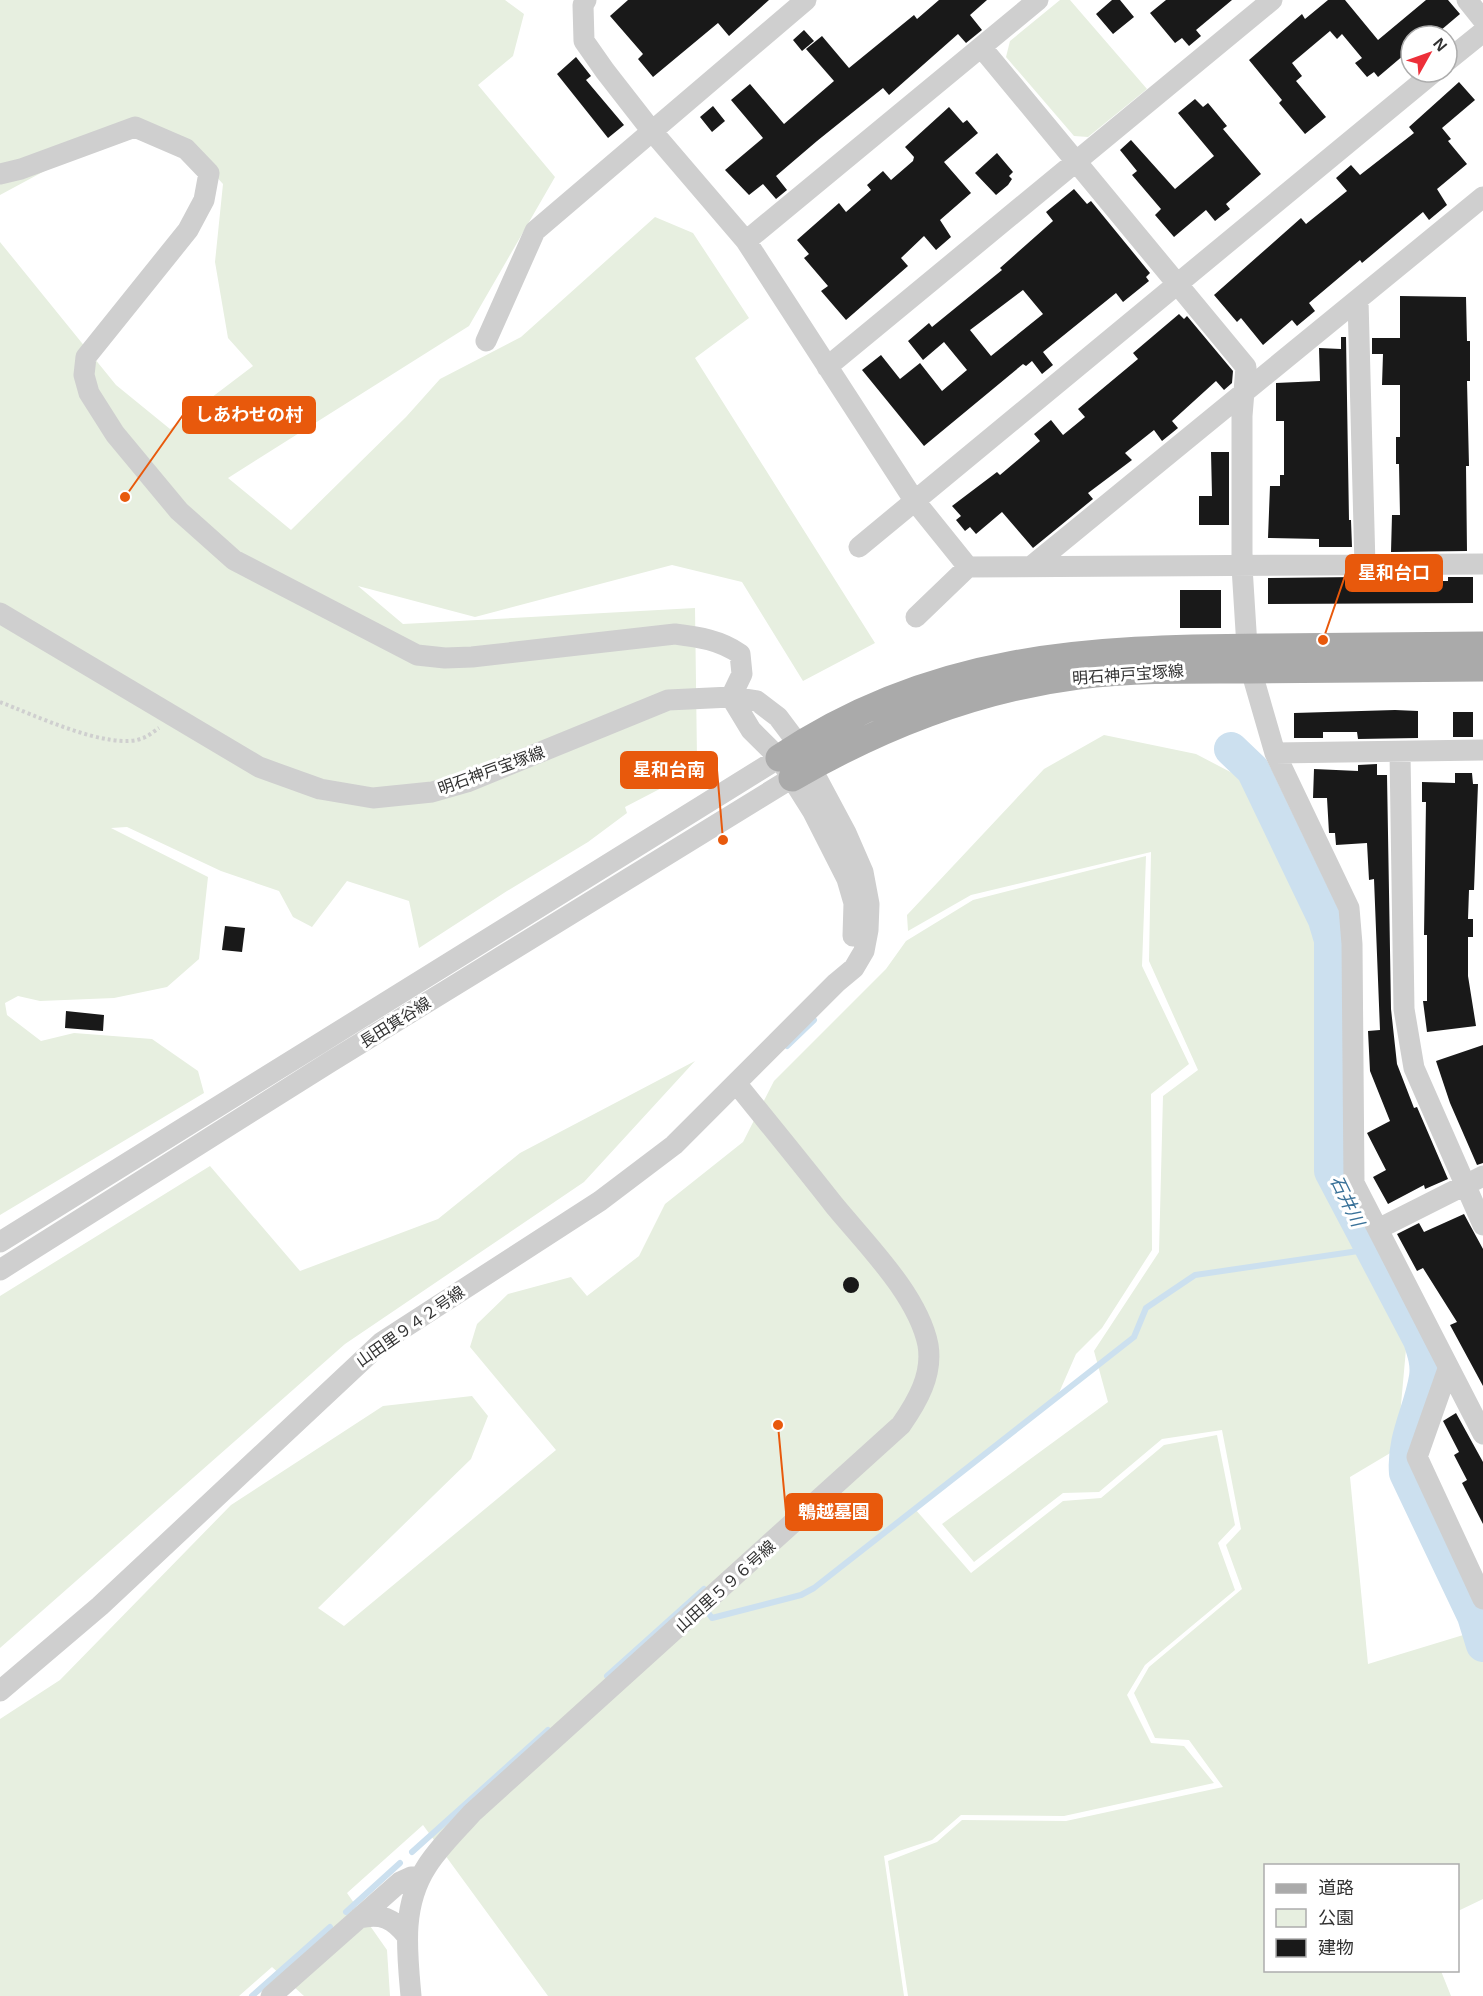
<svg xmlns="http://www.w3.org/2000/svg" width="1483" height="1996" font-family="Arial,'Noto Sans JP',sans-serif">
	<rect width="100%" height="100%" fill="#fff"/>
	<path fill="#e7efe0" d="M0,0H505L524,14L513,56L478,85L555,177L469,326L228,478L291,530L406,417L440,379L521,337L655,217L693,233L749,318L695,358L875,643L803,681L742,582L672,565L475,617L358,586L403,624L695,608L697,759L691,762L692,768L677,780L625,807L627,813L588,842L507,891L419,948L409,901L347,881L312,927L293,917L279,891L221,871L127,827L111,828L208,877L199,959L167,987L114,998L40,1001L18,996L5,1003L7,1015L41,1041L74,1033L152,1039L198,1071L204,1093L0,1215V242L116,385L170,429L253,366L228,338L215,262L223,184L183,140L141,136L65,160L0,195Z
		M1060,0H1070L1147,89L1088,137L1074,136L1006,57L1010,41Z
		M1104,735L1196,754L1240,777L1325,933L1328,1173L1407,1338L1397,1449L1350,1477L1368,1664L1483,1629V1899L1458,1911V1866H1266V1970L1441,1971L1451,1996H908L888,1861L937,1842L962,1820L1066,1821L1223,1787L1189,1740L1155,1738L1134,1693L1149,1667L1242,1589L1226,1545L1241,1529L1222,1430L1162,1439L1099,1492L1063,1493L974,1562L942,1524L1108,1402L1094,1351L1159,1252L1163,1096L1198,1070L1149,961L1151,852L971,895L908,931L907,915L1044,769Z
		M1146,856L1142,966L1189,1064L1151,1094L1152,1250L1102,1328L1076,1354L1058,1395L915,1509L971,1573L1063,1501L1101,1498L1164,1445L1217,1435L1235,1525L1218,1543L1235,1590L1145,1665L1127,1695L1151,1743L1184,1746L1214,1783L1064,1816L961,1815L932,1840L884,1856L904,1996H548L423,1825L347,1893L387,1950L390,1996H304L272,1967L239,1996H0V1719L60,1680L231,1505L383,1406L472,1396L488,1416L471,1459L318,1608L344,1626L556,1450L470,1347L477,1324L508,1294L571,1277L587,1296L639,1256L665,1204L743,1142L774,1081L886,969L906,941L973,900Z
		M695,1061L584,1182L345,1344L0,1648V1296L210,1166L300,1271L438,1219L520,1153Z"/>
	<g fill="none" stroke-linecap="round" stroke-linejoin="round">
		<path stroke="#cce0ef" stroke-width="6" d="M787,1046L814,1020
			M709,1614L712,1618L801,1595L814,1588L1134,1337L1146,1308L1195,1275L1372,1249
			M607,1676L704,1589
			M412,1852L548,1730
			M346,1912L400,1863
			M252,1996L330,1927"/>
		<path stroke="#cce0ef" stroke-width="34" d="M1231,749L1253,770L1325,920L1331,940V1171L1420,1340C1424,1352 1428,1364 1426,1377C1421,1410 1403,1438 1406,1473L1474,1616L1483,1645"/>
	</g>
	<path fill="#191919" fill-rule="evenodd" d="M628,0H769L729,36L718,23L653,77L638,59L643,54L610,16Z
		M939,0H987L970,15L982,30L966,43L958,34L889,95L883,88L817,141L776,176L787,190L776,199L763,184L749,195L725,170L763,138L731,100L750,84L784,124L834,81L806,49L822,36L849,68L914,15L917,19Z
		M1112,0H1120L1134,17L1113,34L1096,14Z
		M1166,0H1232L1196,30L1201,36L1189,46L1182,38L1175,43L1150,13Z
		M1328,0H1345L1378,40L1426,0H1448L1460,14L1434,36H1411V49L1378,77L1374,72L1367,77L1355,63L1362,58L1342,34L1337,39L1330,31L1292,63L1302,76L1296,81L1326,117L1305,134L1279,103L1282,100L1249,60L1302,14L1305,19Z
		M804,30L814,41L802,51L793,40Z
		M576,57L591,76L586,80L624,125L608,138L557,74Z
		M1459,82L1475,100L1442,128L1451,139L1448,141L1467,164L1437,189L1447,205L1429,220L1423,212L1362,263L1360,260L1309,303L1315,311L1297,326L1292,320L1263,345L1241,318L1237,322L1214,295L1301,218L1306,224L1347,191L1336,178L1351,165L1360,175L1414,133L1409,127Z
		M1195,99L1203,107L1208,103L1227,126L1223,129L1261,174L1226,204L1230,209L1215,221L1206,210L1174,237L1155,215L1161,209L1132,175L1137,171L1120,150L1131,140L1175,189L1214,156L1178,113Z
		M713,106L725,121L712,132L700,117Z
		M949,107L963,123L967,120L978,133L944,162L971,193L940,220L951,237L936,250L924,236L901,258L908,266L846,320L821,291L828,286L804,258L809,254L797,240L839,203L846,212L871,190L867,185L883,171L891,180L913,161L914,157L905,147Z
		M997,153L1013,172L1009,176L1012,179L1008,185L996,195L975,173Z
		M1074,189L1087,204L1091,201L1150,273L1146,277L1149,281L1123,302L1116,293L1043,352L1053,365L1042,374L1032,361L1026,366L1023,364L924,446L862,370L881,355L900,379L920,363L942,391L967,370L944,342L923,360L908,341L929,323L932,327L1002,270L1000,268L1053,221L1046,212ZM1023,290L1043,314L991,356L970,330Z
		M1400,296L1466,297L1467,341H1470V381H1467L1469,466H1466L1467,551L1391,552L1392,515H1400L1399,464H1396V437H1400V385H1382L1383,354H1372V338H1400Z
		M1179,314L1184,319L1187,316L1233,371L1232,383L1224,390L1216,381L1172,421L1178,428L1162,441L1154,430L1125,453L1132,460L1088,493L1093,499L1033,548L1002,512L976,534L970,527L965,531L956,520L961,516L952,506L997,472L1000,475L1040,441L1034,434L1051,420L1063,435L1085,417L1078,409L1138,359L1133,353Z
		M1341,337H1346L1349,520H1351L1352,547H1319V539L1268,538L1270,486H1280V475H1284V421H1276V383L1320,381L1319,348L1341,349Z
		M1211,452H1229V525H1199V496H1212Z
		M1358,577H1417V581H1448V577H1473V603L1268,604V578Z
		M1180,590H1221V628H1180Z
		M1395,710L1418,711V738L1358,739L1357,732H1323V738H1294V713Z
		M1453,712H1473V737H1453Z
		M1377,764V775H1387L1391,1009L1397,1064L1414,1108L1417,1107L1448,1179L1425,1189L1424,1185L1388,1204L1373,1177L1386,1170L1367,1133L1390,1121L1370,1071L1368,1031L1380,1030L1374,879L1369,880L1367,843L1336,845L1335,833H1329L1327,798H1313L1314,769L1358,771V765Z
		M1455,773H1472L1473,784H1478L1474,890H1469L1468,919H1473V937H1468V976L1476,1026L1427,1032L1423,1001H1427V935H1424L1426,802H1422V782L1455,783Z
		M225,926L245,928L242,952L222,950Z
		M66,1011L104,1015L103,1031L65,1028Z
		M1483,1045V1163L1477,1165L1450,1103L1436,1061Z
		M1464,1214L1483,1249V1386L1450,1325L1457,1322L1423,1268L1417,1271L1397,1234L1419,1223L1424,1232Z
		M843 1285a8 8 0 1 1 16 0a8 8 0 1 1-16 0Z
		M1456,1413L1483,1462V1524L1462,1483L1467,1480L1454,1455L1459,1452L1443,1421Z"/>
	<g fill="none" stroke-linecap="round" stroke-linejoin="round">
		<path stroke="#cfcfcf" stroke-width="4" stroke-dasharray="3 3" stroke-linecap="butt" d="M0,702C32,714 111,752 143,738C149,736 154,731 159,728"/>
		<path stroke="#cfcfcf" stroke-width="21" d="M586,0L583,5L584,41L605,71L651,130L746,241L914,500L968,567L1483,564
			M1467,0L1483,20
			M982,48L1246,367L1242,416V567L1247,647
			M1447,61L1483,32
			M0,174L21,169L135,127L186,149L209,173L204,200L188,230L86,357L84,375L89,393L115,434L179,511L234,560L417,655L445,658L472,657L675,634C699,637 720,640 740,654L742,674L731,697
			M746,241L1038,0
			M1358,300L1365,566
			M486,341L535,231L806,0
			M827,367L1272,0
			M859,547L1434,72
			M1033,565L1483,197
			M0,613L259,767L320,789L373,798L432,792L467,782L668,700L731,697L757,701L778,717L799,745L846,833L863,872L869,904L868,930L864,951L854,968L836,983L674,1145L600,1201L382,1342L100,1606L0,1691
			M916,617L968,567
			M1251,670L1275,753L1349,908L1352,944L1354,1183L1483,1434
			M731,697L751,730L779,758L813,812L847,879L854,903L853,936
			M1275,753L1483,750
			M1400,753L1404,1009L1414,1068L1483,1225
			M1378,1229L1483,1176
			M0,1242L779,758
			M0,1270L330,1062L792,778
			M1448,1369L1417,1457L1483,1599
			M359,1918C381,1913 393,1918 407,1936
			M271,1996L400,1882L411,1877H420
			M411,1996C407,1951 401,1906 427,1866C439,1847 457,1830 472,1813L901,1425C917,1402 933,1375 928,1345C918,1295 866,1244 834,1205C802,1164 769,1124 736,1083"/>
		<path stroke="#aaa" stroke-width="27" d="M779,758C932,655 1087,648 1265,647C1338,646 1410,646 1483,645
			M792,778C880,727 976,689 1078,676C1135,669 1193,670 1251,670C1328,670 1406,668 1483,668"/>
	</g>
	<g text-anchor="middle" stroke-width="6" stroke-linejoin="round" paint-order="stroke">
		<g font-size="16" fill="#323232" stroke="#fff">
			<text transform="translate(1128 674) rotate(-4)" y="6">明石神戸宝塚線</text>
			<text transform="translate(491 770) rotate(-20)" y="6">明石神戸宝塚線</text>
			<text transform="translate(395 1022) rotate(-32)" y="6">長田箕谷線</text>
			<text transform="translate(410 1326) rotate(-35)" y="6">山田里９４２号線</text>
			<text transform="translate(725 1586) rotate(-42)" y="6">山田里５９６号線</text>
		</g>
		<g font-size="18" font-style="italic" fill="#3a7299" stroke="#fff">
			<text transform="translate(1347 1201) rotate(64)" y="6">石井川</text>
		</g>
	</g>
	<path fill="none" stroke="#e8590c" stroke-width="2" d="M125 497L183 415M1323 640L1346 573M723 840L717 770M778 1425L786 1512"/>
	<g fill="#e8590c" stroke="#fff" stroke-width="2">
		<circle cx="125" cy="497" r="6"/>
		<circle cx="1323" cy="640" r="6"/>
		<circle cx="723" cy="840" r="6"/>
		<circle cx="778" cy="1425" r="6"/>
	</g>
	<g fill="#e8590c" stroke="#e8590c" stroke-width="2">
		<rect x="183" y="397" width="132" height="36" rx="6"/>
		<rect x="1346" y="555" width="96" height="36" rx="6"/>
		<rect x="621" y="752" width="96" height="36" rx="6"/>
		<rect x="786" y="1494" width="96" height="36" rx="6"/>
	</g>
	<g font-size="18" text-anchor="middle" font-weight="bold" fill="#fff">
		<text x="249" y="421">しあわせの村</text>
		<text x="1394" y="579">星和台口</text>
		<text x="669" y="776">星和台南</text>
		<text x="834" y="1518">鵯越墓園</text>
	</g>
	<rect x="1264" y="1864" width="195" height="108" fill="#ffffff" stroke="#adadad" stroke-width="1.5"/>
	<rect x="1276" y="1884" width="30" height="9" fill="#aaaaaa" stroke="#adadad" stroke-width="1.5"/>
	<text x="1318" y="1894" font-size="18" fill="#323232">道路</text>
	<rect x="1276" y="1909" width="30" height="18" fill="#e7efe0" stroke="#adadad" stroke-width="1.5"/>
	<text x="1318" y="1924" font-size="18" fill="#323232">公園</text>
	<rect x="1276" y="1939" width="30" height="18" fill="#191919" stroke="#adadad" stroke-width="1.5"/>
	<text x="1318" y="1954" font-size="18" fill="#323232">建物</text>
	<g transform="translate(1429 54) rotate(50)"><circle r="28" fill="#ffffff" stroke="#adadad" stroke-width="1.5"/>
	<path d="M0-4.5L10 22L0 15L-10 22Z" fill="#ed2f39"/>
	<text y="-9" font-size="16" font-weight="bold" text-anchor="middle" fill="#323232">N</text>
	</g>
</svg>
